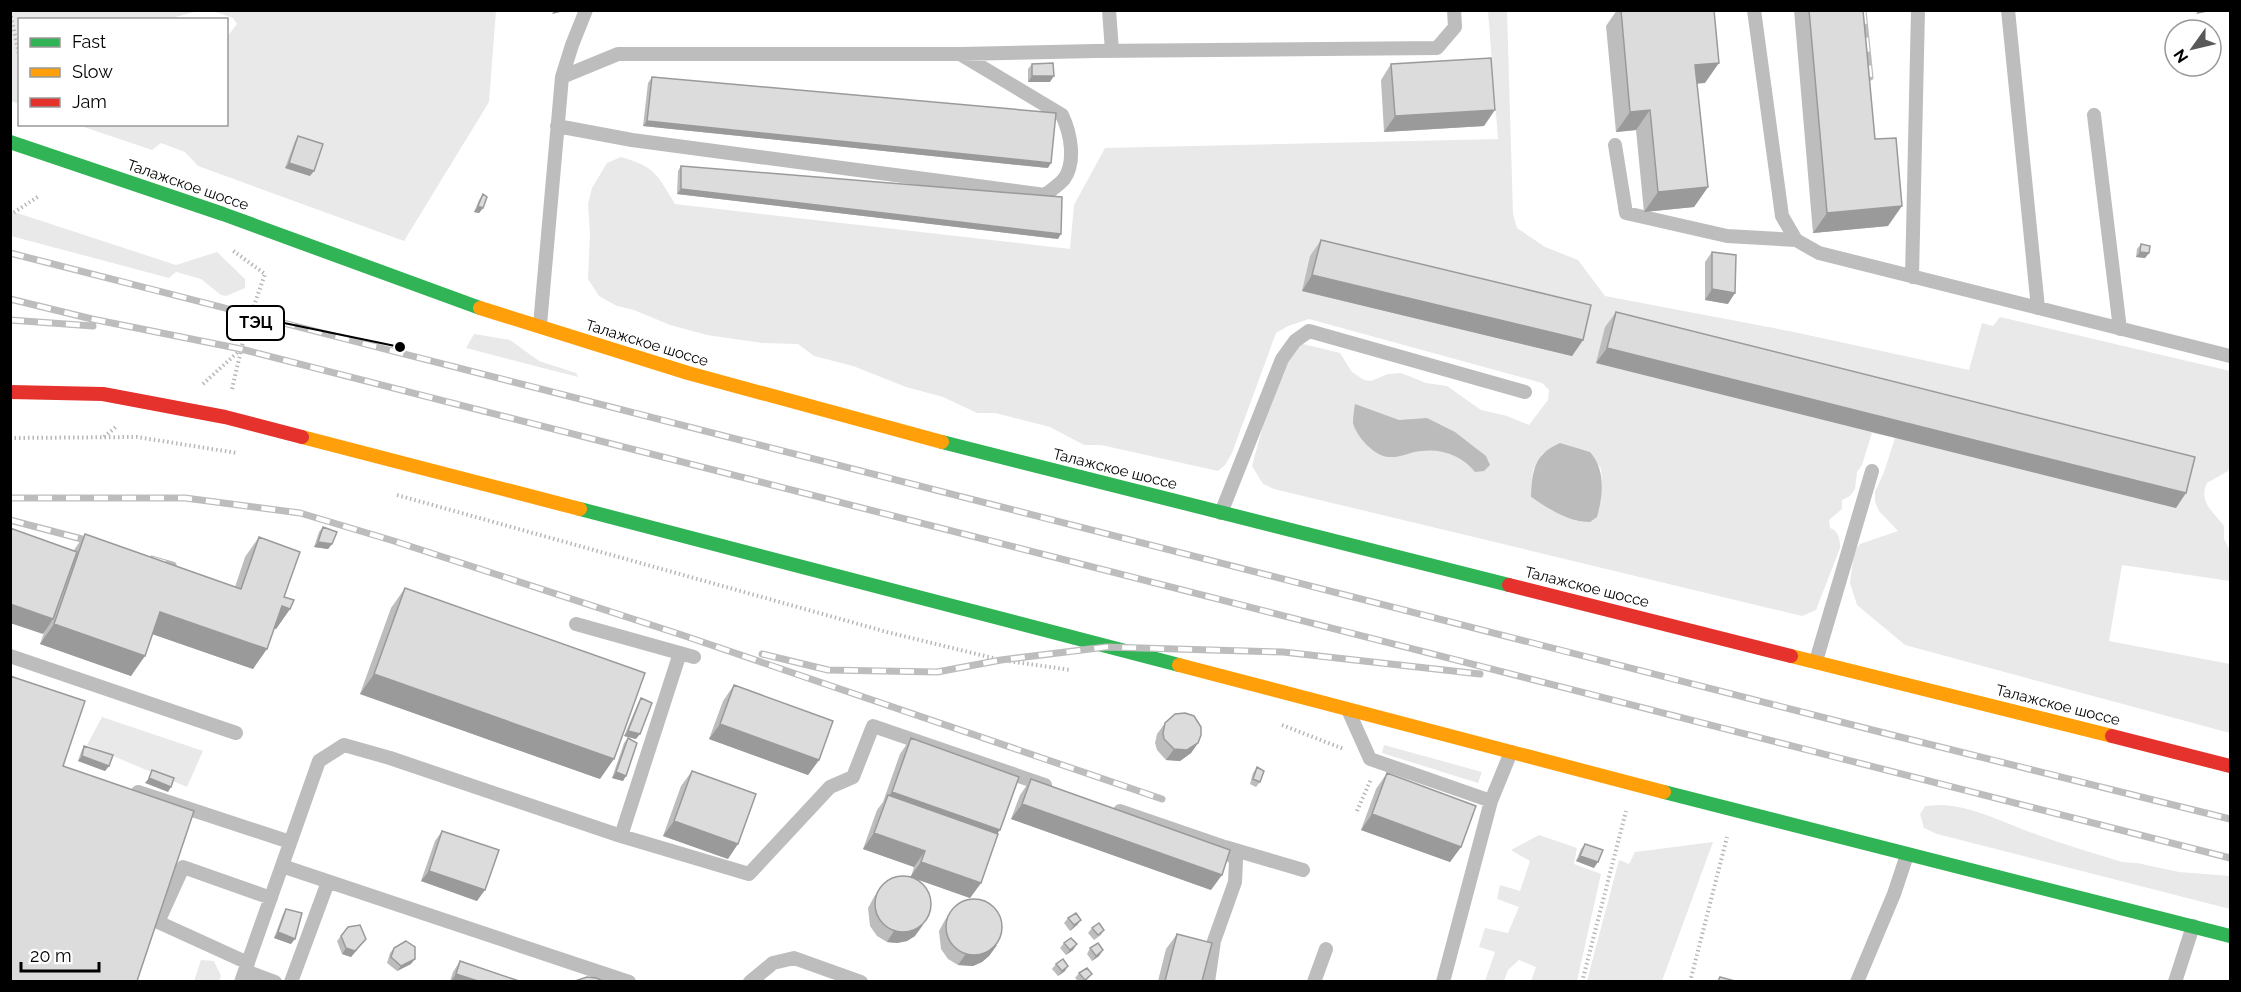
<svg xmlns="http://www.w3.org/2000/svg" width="2241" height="992" font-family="Raleway,sans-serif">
	<rect width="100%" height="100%" fill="#fff"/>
	<path fill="#e9e9e9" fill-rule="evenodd" d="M11,10H198V11L168,19L20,20L19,104L11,101Z
		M213,11H496L489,102L404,241L198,166L185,152L161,143L152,150L78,125L226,124L227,37L237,24L233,18Z
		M1488,11H1507L1513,214L1517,228L1545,247L1578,260L1605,296L1794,332L1969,370L1982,323L1993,326L2000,317L2230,371V465L2228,471L2207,483C2198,503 2214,512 2224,526V539L2230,551V581L2122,565L2109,641L2230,664V733L1905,645L1857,605L1850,583L1854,552L1860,544L1898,531L1879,511L1875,502V492L1884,472L1895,438L1872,433L1862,465L1857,472L1855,489L1850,496L1842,500V509L1829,520L1830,528C1839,531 1840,539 1840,548L1816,610L1802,616L1274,489L1263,484L1252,466L1282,355L1296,345L1303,344L1340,353L1352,372L1364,380L1371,381L1388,374L1401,373L1426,383L1447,386L1481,410L1507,416L1529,425L1548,400L1549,390L1542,383L1309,319L1288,326L1276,333L1232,453L1225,465L1218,471L1101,445H1084L1050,427L995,413H977L943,397L906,387L853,366L814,356L798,344L762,343L707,335L670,325L634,310L617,306L599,296L588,279L590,234L588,204L592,188L607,163L621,157C655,167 657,174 675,204L1070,249L1074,205L1105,148L1498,139ZM1580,450L1590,452L1601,469L1602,480L1599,508L1590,522C1568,522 1549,509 1531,497L1533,470L1543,453Z
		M11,211L176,265L217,252L245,279V288L226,296L221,295L201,279L176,272L169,278L11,236Z
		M474,334L510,340L539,361L576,373L578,377L466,348Z
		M102,717L203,751L187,787L87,745Z
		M1384,745L1482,772L1478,783L1382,753Z
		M1940,805C1974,806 2006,824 2038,835C2066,845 2094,853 2122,862L2137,863L2179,872L2230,876V909L1937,834L1924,828L1920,814L1925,806Z
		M1539,835L1577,848L1574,864L1601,874L1577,981H1531L1536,967L1519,960L1508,970L1504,981H1485L1495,952L1479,947L1485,928L1508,933L1519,907L1497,899L1500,885L1520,891L1530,861L1511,850Z
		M1713,842L1662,981H1587L1619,860L1629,864L1635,852Z
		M201,960L214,961L221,976L219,981H194Z"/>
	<path fill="#bbb" d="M1355,404L1399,420L1427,418L1455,432L1486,456L1490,465L1484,471L1475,472C1463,456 1442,448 1421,451C1410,452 1400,458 1389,457C1375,457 1356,436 1353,423C1353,417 1354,410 1355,404Z
		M1560,443L1590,452C1606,470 1603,495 1597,517L1590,522C1568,522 1549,509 1531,497C1532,471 1534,454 1560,443Z"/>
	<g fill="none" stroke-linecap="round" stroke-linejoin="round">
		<path stroke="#b8b8b8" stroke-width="4" stroke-dasharray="1.5 3" stroke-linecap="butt" d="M10,12L20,59
			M10,215L39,196
			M203,384L239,351
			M232,389L246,329L265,274L232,250
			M104,437L117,426
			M10,438L137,437L237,453
			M397,495L887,632L1001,660L1071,670
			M1282,725L1344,749
			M1357,811L1371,779
			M1582,982L1626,811
			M1690,982L1727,837"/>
		<path stroke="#bdbdbd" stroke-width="14" d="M1109,10L1112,51
			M1754,10L1782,216L1796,240L1819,253L2230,356
			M2008,10L2038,308
			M562,77L618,54H960L1095,51L1437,48L1455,27L1454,10
			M2094,115L2120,329
			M557,126L632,140L1045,195C1051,190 1059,185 1064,179C1076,162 1071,134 1062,115L960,54
			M1615,145L1626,213L1727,236L1796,240
			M1912,277L1918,10
			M540,325L562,77L572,45L586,10
			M1221,513L1282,359L1295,341L1309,331L1525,392
			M576,624L694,657
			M10,656L236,733
			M1816,661L1872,471
			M1349,712L1370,759L1491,801
			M138,792L290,842
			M1120,811L1222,846L1236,860L1235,882L1214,941L1208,982
			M621,836L680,653
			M1225,847L1303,870
			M282,866L629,982
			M248,963L158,922L183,867L271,898
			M245,971L275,982
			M241,982L319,761L344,745L390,758L621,836L749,874L830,787L853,777L873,726L1045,785
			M291,982L328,882
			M750,982L773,963L794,958L861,982
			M1314,982L1326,949
			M1443,982L1491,801L1511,752
			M1857,982L1894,894L1907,855
			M2175,982L2193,926"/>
		<path stroke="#30b455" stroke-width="14" d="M10,142L223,214L480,308
			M942,442L1509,585
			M580,509L1179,665
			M1664,792L2230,936"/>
		<path stroke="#ff9f0a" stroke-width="14" d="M480,308L688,373L942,442
			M302,437L580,509
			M1791,656L2112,736
			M1179,665L1664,792"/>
		<path stroke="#e5322d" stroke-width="14" d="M10,392L103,394L225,417L302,437
			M1509,585L1791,656
			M2112,736L2230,766"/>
		<defs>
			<path id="rail" d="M1863,10L1870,77
				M10,253L1892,735L2230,819
				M10,299L92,319L241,349L2230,858
				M10,320L93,326
				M10,498H185L300,513L394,541L682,635L1162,799
				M10,520L97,543
				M152,559L173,565
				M762,654L828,670L937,672L1001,660L1106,647L1283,652L1480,674"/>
		</defs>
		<use href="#rail" stroke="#bdbdbd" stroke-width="7"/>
		<use href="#rail" stroke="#fff" stroke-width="4.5" stroke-dasharray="14" stroke-linecap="butt"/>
	</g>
	<path fill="#bdbdbd" d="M1617,10H1714L1705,83H1697L1708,187L1694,207L1644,212L1636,130L1616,132L1606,26Z
		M1794,10H1863L1875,139L1888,226L1813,233Z
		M1032,64L1050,82H1028V69Z
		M1391,64L1484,126L1384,132L1381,80Z
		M652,77L1048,168L643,126L648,83Z
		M298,136L310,176L285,168L295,141Z
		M681,166L1058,239L677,194L678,171Z
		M483,194V208L479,213L474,212L479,200Z
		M1321,240L1583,340L1572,356L1302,291L1310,256Z
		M2141,244L2149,253L2145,258L2136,257L2137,249Z
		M1712,252L1728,304L1705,300V262Z
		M1616,312L2176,508L1596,363L1605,327Z
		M323,527L332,544L328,549L314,547L319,532Z
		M85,534L235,587L245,557L259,537L284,597L290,609L276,629L274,628L253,669L153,634L131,676L40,644L74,550Z
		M405,588L600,779L360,694L391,608Z
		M734,685L819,760L808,775L709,739L723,701Z
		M641,698L636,739L624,736L638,703Z
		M1165,723L1198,743L1191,753L1180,761L1166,760L1157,750L1155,743L1157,734Z
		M628,738L623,781L612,778L624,743Z
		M911,738L997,834L981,883L970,898L917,879L915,936L907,941L897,943L887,942L877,936L870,926L868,908L874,897L881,886L911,877L914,867L863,849L877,810L883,802L900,754Z
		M84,746L109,766L105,771L78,761L81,752Z
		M1257,767L1260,782L1256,787L1250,784L1253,773Z
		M692,771L728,859L663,836L681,786Z
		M1387,773L1461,847L1450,862L1361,830L1376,789Z
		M1031,779L1211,890L1011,819L1020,795Z
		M442,831L477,901L421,881L435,841Z
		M1585,844L1594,868L1576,861L1581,849Z
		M286,909L291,944L274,938L283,914Z
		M952,909L997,945L989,956L982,962L973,966L958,965L948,959L941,949L939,931L945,920Z
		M1068,918L1081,920L1077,925L1070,931L1064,923Z
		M348,927L362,944L351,957L342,954L337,941Z
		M1092,928L1104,930L1101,935L1094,940L1088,933Z
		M1177,934L1202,981H1158L1166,949Z
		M1064,943L1073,950L1066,955L1060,948Z
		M394,948L411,964L397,971L387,963L390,953Z
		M1090,948L1103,950L1099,956L1092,961L1087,954Z
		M460,961L519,981H450L453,972Z
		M1056,964L1065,971L1058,976L1052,969Z
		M1079,973L1092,974L1086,981H1078L1075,978Z"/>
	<path fill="#9a9a9a" d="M555,10H569L552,14Z
		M2199,10H2216L2196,14Z
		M1719,63L1705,83L1682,85L1695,65Z
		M1032,76H1054L1050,82H1028Z
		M1495,110L1484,126L1384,132L1395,116Z
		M1650,110L1636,130L1616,132L1630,112Z
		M647,121L1051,163L1048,168L643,126Z
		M289,163L314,171L310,176L285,168Z
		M1708,187L1694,207L1644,212L1658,192Z
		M681,189L1061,234L1058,239L677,194Z
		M478,206L483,208L479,213L474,212Z
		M1902,206L1888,226L1813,233L1827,213Z
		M2140,252L2149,253L2145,258L2136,257Z
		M1312,275L1583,340L1572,356L1302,291Z
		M1712,289L1735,293L1728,304L1705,300Z
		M1607,348L2186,493L2176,508L1596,363Z
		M318,542L332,544L328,549L314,547Z
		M10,604L53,619L43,634L10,623Z
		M282,606L290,609L276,629L268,626Z
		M160,612L267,649L253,669L146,632Z
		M54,624L145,656L131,676L40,644Z
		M374,674L614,759L600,779L360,694Z
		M720,724L819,760L808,775L709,739Z
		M628,731L640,734L636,739L624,736Z
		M1198,743L1191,753L1180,761L1166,760L1174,749Z
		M82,756L109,766L105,771L78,761Z
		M616,772L626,776L623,781L612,778Z
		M149,778L171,787L168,792L145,783Z
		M892,792L1000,830L989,845L886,800Z
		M1022,804L1222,875L1211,890L1011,819Z
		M1372,814L1461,847L1450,862L1361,830Z
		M674,821L738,844L728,859L663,836Z
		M874,833L925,851L914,867L863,849Z
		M1580,856L1598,862L1594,868L1576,861Z
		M921,862L981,883L970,898L910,877Z
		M429,871L485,890L477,901L421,881Z
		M1081,920L1077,925L1070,931L1074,925Z
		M923,925L915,936L907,941L897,943L887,942L894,931Z
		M278,932L295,939L291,944L274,938Z
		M366,939L351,957L342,954L346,948Z
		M1077,944L1073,950L1066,955L1070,950Z
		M997,945L989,956L982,962L973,966L958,965L965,955Z
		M1103,950L1099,956L1092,961L1096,956Z
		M415,959L411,964L397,971L401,966Z
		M1068,966L1065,971L1058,976L1062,971Z
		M456,974L478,981H451Z"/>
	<path fill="#dcdcdc" stroke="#9a9a9a" stroke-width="1.5" d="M1621,10H1714L1719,63L1695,65L1708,187L1658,192L1650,110L1630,112Z
		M1809,10H1863L1875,139L1896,138L1902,206L1827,213Z
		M1491,58L1495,110L1395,116L1391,64Z
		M1053,63L1054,76H1032V64Z
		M652,77L1056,113L1051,163L647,121Z
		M298,136L323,144L314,171L289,163Z
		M681,166L1062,197L1061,234L681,189Z
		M483,194L487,197L483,208L478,206Z
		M1321,240L1591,305L1583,340L1312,275Z
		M2141,244L2150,246L2149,253L2140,252Z
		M1712,252L1736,255L1735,293L1712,289Z
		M1616,312L2195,457L2186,493L1607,348Z
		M323,527L337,532L332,544L318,542Z
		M10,528L77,552L53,619L10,604Z
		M85,534L241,589L259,537L300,552L284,597L294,600L290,609L282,606L267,649L160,612L145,656L54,624Z
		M405,588L645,673L614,759L374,674Z
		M10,676L85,701L63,766L194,811L137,981H10Z
		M734,685L833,721L819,760L720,724Z
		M641,698L652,703L640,734L628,731Z
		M1185,713L1194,716L1201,727V735L1198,743L1187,750L1174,749L1164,739L1163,733L1165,723L1175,714Z
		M628,738L637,743L626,776L616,772Z
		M911,738L1019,777L1000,830L892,792Z
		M84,746L113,755L109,766L82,756Z
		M1257,767L1264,771L1260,782L1253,779Z
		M152,770L174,778L171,787L149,778Z
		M692,771L756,794L738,844L674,821Z
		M1387,773L1476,806L1461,847L1372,814Z
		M1031,779L1230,850L1222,875L1022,804Z
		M888,795L998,834L981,883L921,862L925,851L874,833Z
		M442,831L499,850L485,890L429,871Z
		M1585,844L1603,850L1598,862L1580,856Z
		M875 904a28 28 0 1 1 56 0a28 28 0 1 1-56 0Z
		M946 927a28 28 0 1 1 56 0a28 28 0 1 1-56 0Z
		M286,909L302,913L295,939L278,932Z
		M1076,913L1081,920L1074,925L1068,918Z
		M1099,923L1104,930L1098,935L1092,928Z
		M360,925L366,939L355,951L346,948L341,936L348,927Z
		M1177,934L1212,943L1202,981H1165Z
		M1071,938L1077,944L1070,950L1064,943Z
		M406,941L415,947V959L401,966L391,957L394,948Z
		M1098,943L1103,950L1096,956L1090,948Z
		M1063,959L1068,966L1062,971L1056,964Z
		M460,961L519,981H478L456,974Z
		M1087,968L1092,974L1085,980L1079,973Z
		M587,977L596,978L603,981H575Z
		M1720,977L1735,981H1718Z"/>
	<g text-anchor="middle" stroke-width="4.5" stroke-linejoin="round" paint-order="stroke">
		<g font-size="15" fill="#000" stroke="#fff">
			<text transform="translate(188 185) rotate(19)" y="5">Талажское шоссе</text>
			<text transform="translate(647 343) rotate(17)" y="5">Талажское шоссе</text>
			<text transform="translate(1115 469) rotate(14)" y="5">Талажское шоссе</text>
			<text transform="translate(1587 587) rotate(14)" y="5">Талажское шоссе</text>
			<text transform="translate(2058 705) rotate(14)" y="5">Талажское шоссе</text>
		</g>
	</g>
	<path fill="none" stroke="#000" stroke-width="2" d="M400 347L284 323"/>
	<circle fill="#000" stroke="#fff" stroke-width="2" cx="400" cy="347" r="6"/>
	<rect fill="#fff" stroke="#000" stroke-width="2" x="227" y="306" width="57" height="34" rx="6"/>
	<g font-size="16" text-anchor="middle" font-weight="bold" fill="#000">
		<text x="256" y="328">ТЭЦ</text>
	</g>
	<rect width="2241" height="992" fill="none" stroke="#000000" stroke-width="24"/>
	<rect x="18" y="18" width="210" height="108" fill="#ffffff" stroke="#999999" stroke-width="1.5"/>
	<rect x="30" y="38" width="30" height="9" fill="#30b455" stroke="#999999" stroke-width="1.5"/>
	<text x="72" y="48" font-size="18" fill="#000000">Fast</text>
	<rect x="30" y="68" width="30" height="9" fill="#ff9f0a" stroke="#999999" stroke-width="1.5"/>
	<text x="72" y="78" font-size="18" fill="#000000">Slow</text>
	<rect x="30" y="98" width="30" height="9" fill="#e5322d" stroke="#999999" stroke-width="1.5"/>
	<text x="72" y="108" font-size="18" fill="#000000">Jam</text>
	<g transform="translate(2193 48) rotate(236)"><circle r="28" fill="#ffffff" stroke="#999999" stroke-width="1.5"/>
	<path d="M0-4.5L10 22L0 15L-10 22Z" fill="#595959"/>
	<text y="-9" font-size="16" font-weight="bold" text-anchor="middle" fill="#000000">N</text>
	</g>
	<path d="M21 962v9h78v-9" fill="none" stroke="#000000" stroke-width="3"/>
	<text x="30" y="962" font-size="18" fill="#000000" stroke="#ffffff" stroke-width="4.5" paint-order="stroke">20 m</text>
</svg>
